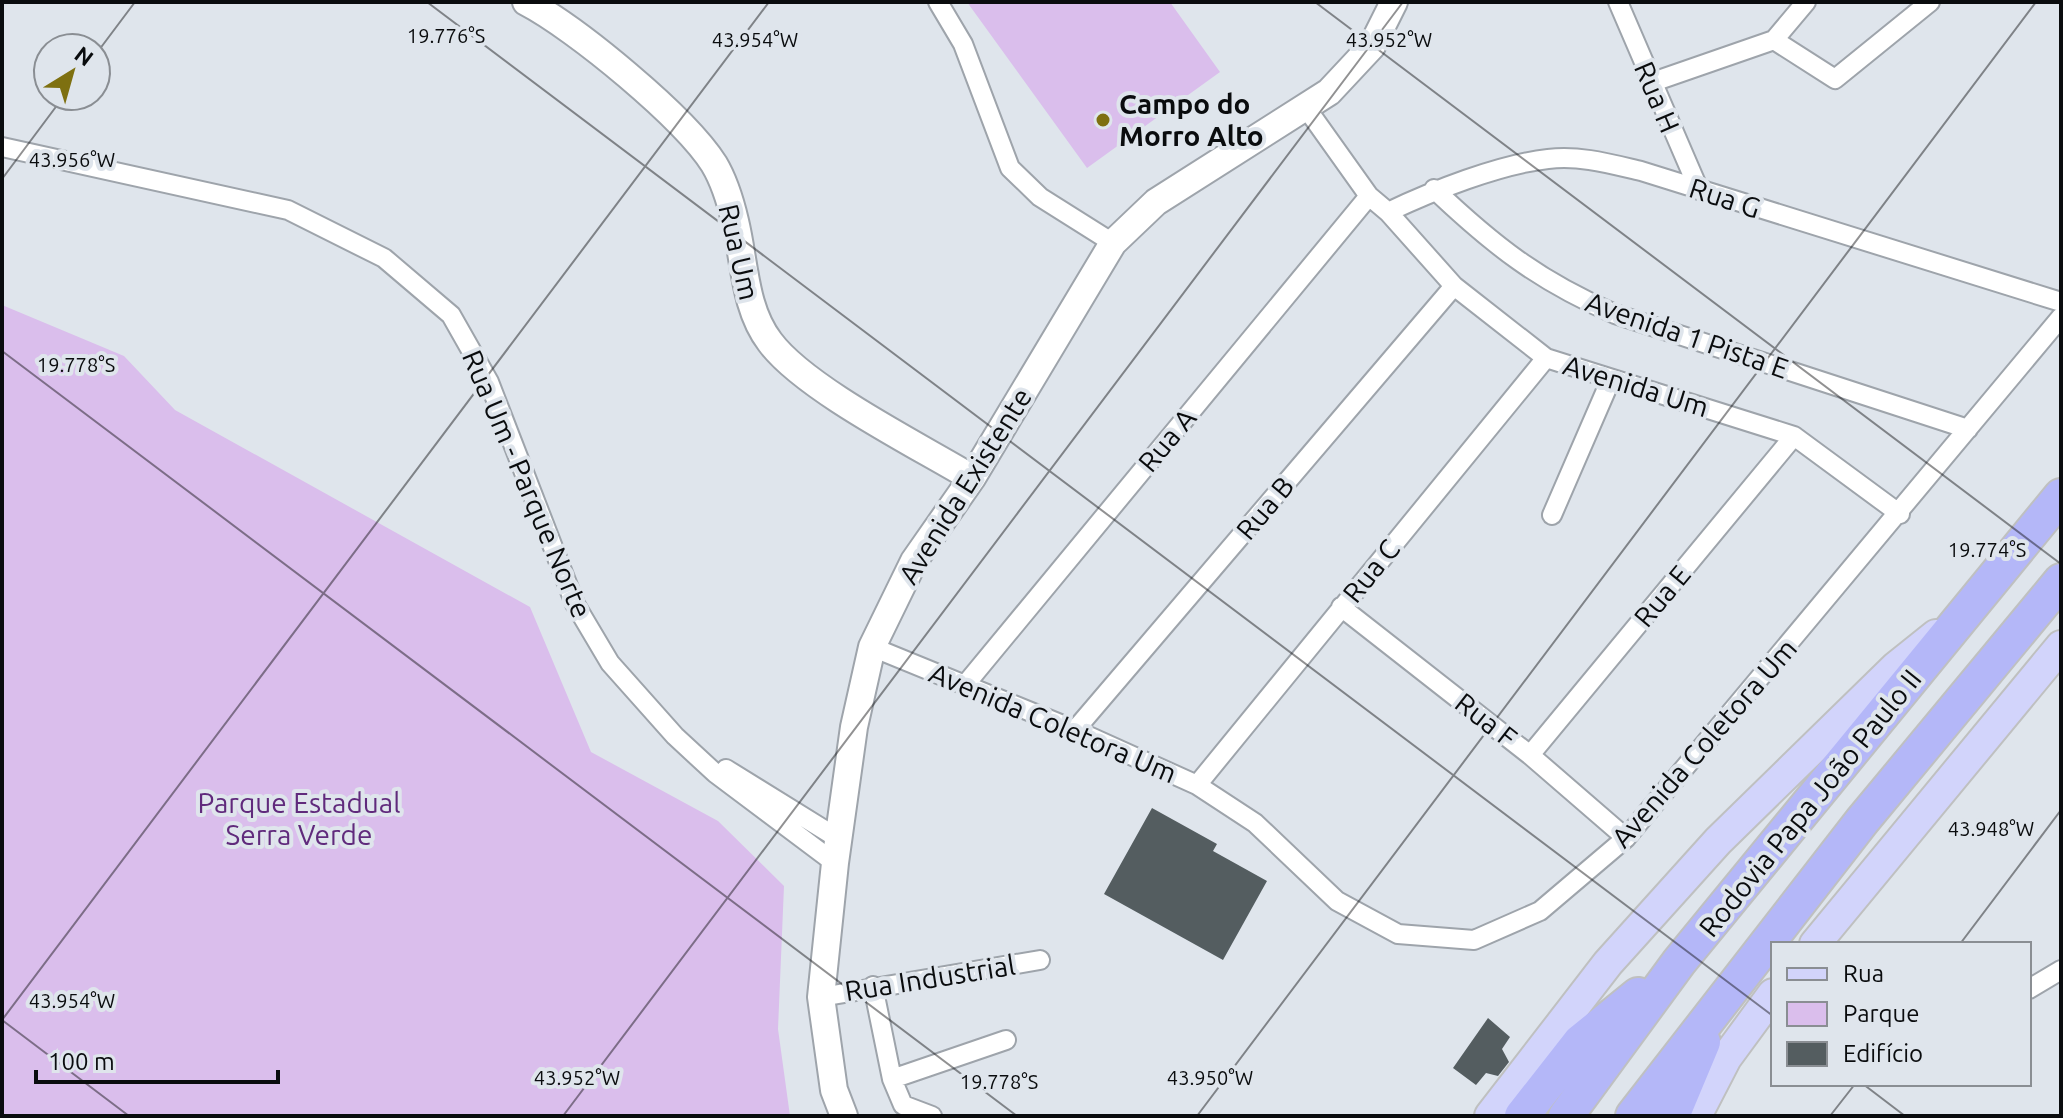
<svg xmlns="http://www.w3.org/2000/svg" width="2063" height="1118" font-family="Ubuntu,sans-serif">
	<rect width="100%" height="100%" fill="#dfe5ec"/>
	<path fill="#dabeec" d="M967,2H1170L1220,72L1087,168Z
		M2,305L124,356L175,410L530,607L591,752L718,821L784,886L778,1029L790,1116H2Z"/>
	<path fill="#545d60" d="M1152,808L1217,844L1213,851L1267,881L1223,960L1104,894Z
		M1488,1018L1510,1037L1502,1049L1509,1062L1498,1076L1486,1073L1476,1085L1453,1068Z"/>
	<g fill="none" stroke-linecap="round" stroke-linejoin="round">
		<defs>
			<path id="street" d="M938,2L963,44L1010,168L1040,197L1113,243
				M1618,2L1699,190
				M1774,40L1806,2
				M1650,83L1774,40L1835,79L1930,2
				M1307,109L1369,196L1388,212L1454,286L1546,358L1794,436L1900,514
				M2,147L288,210L384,258L451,315L489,382L575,604L610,663L675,736L715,773L835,863
				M1434,189C1494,246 1539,281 1615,314L1968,429
				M1388,212C1432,191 1500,164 1548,159C1580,155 1611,164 1641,171L2061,302
				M1552,515L1611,379
				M1341,607L1530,755L1626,838
				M872,647L1075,730L1197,785L1255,823L1337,901L1398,934L1474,940L1540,911L1626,838L2061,317
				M965,685L1369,196
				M1075,730L1454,286
				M1530,755L1794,436
				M726,769L839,839
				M1197,785L1546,358
				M873,986L892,1079L903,1105L932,1116
				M2029,989L2061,970
				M821,997L1040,960
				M892,1079L1006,1040"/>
			<path id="secondary" d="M526,2C576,28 684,117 714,164C723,179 731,204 735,221C745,262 744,308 770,342C805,389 919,446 972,478
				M844,1116L834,1090L821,997L835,863L854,727L872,647L914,561L972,478L1113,243L1156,202L1329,92L1372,46L1394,2"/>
			<path id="primary" d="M1815,944L2061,646
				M1490,1116L1608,963L1718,841L1896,667L1936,635
				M1696,1116L1726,1058L1773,994"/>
			<path id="highway" d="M1522,1116L1580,1042L1638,995
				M1566,1116L1679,962L2061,496
				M1633,1116L1862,821L2061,581
				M1672,1116L1703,1042"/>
		</defs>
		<use href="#street" stroke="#9ea4ab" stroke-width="22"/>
		<use href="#secondary" stroke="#9ea4ab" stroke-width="30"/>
		<use href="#primary" stroke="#bfc0c0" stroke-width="34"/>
		<use href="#highway" stroke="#bfc0c0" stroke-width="38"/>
		<use href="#street" stroke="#fff" stroke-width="18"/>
		<use href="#secondary" stroke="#fff" stroke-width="26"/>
		<use href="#primary" stroke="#d2d4fb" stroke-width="30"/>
		<use href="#highway" stroke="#b4b7f8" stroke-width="34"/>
	</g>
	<path fill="none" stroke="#0a0c0e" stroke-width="2" stroke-opacity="0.45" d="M427,2L1773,1016M1315,2L2061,564M96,54L135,2M2,179L64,96M2,351L1017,1116M1960,944L2061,810M2,1020L769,2M2,1020L129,1116M1863,1084L1905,1116M563,1116L1403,2M1197,1116L2036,2M1830,1116L1855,1084"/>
	<circle fill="#7e7010" stroke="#dfe5ec" stroke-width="3" cx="1103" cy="120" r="8"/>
	<g text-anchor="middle" stroke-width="8" stroke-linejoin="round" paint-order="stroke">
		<g font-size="28" fill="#0a0c0e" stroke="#dfe5ec">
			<text transform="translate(1657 97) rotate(67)" y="10">Rua H</text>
			<text transform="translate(1725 198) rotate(18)" y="10">Rua G</text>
			<text transform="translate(739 252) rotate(77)" y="10">Rua Um</text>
			<text transform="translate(1687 335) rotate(19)" y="10">Avenida 1 Pista E</text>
			<text transform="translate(1636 386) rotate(17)" y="10">Avenida Um</text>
			<text transform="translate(1167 440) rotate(-50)" y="10">Rua A</text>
			<text transform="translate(527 484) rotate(67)" y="10">Rua Um - Parque Norte</text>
			<text transform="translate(965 486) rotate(-58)" y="10">Avenida Existente</text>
			<text transform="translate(1265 508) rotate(-50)" y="10">Rua B</text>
			<text transform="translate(1371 571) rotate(-51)" y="10">Rua C</text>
			<text transform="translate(1662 596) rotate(-50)" y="10">Rua E</text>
			<text transform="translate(1486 720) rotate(38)" y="10">Rua F</text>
			<text transform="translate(1053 723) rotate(23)" y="10">Avenida Coletora Um</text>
			<text transform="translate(1704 743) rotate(-49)" y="10">Avenida Coletora Um</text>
			<text transform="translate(1810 803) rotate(-51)" y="10">Rodovia Papa João Paulo II</text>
			<text transform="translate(930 978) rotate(-9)" y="10">Rua Industrial</text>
		</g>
		<g font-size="28" font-weight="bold" fill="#0a0c0e" stroke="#dfe5ec" text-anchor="start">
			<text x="1119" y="114">Campo do<tspan x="1119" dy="32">Morro Alto</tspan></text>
		</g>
		<g font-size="28" fill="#602a7c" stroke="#dfe5ec">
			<text x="299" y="813">Parque Estadual<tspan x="299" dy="32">Serra Verde</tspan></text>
		</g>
	</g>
	<g font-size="20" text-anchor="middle" fill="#0a0c0e" stroke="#dfe5ec" stroke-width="8" stroke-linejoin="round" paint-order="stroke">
		<text x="446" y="43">19.776°S</text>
		<text x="755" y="47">43.954°W</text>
		<text x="1389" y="47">43.952°W</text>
		<text x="72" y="167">43.956°W</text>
		<text x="76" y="372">19.778°S</text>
		<text x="1987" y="557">19.774°S</text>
		<text x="1991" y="836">43.948°W</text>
		<text x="72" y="1008">43.954°W</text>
		<text x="577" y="1085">43.952°W</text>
		<text x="1210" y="1085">43.950°W</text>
		<text x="999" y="1089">19.778°S</text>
	</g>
	<rect width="2063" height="1118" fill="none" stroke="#0a0c0e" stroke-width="8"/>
	<rect x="1771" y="942" width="260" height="144" fill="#dfe5ec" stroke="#8a8e93" stroke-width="2"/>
	<rect x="1787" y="968" width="40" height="12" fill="#d2d4fb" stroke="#8a8e93" stroke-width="2"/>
	<text x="1843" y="982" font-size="24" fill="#0a0c0e">Rua</text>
	<rect x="1787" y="1002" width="40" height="24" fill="#dabeec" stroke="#8a8e93" stroke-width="2"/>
	<text x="1843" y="1022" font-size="24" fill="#0a0c0e">Parque</text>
	<rect x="1787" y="1042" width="40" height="24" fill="#545d60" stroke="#8a8e93" stroke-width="2"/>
	<text x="1843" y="1062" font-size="24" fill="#0a0c0e">Edifício</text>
	<g transform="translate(72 72) rotate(37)"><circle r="38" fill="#dfe5ec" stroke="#8a8e93" stroke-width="2"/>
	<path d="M0-6L14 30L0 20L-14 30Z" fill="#7e7010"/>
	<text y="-12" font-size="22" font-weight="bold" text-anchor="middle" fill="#0a0c0e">N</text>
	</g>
	<path d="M36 1070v12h242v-12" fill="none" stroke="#0a0c0e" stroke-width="4"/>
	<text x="48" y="1070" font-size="24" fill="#0a0c0e" stroke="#dfe5ec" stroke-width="6" paint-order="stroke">100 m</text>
</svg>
